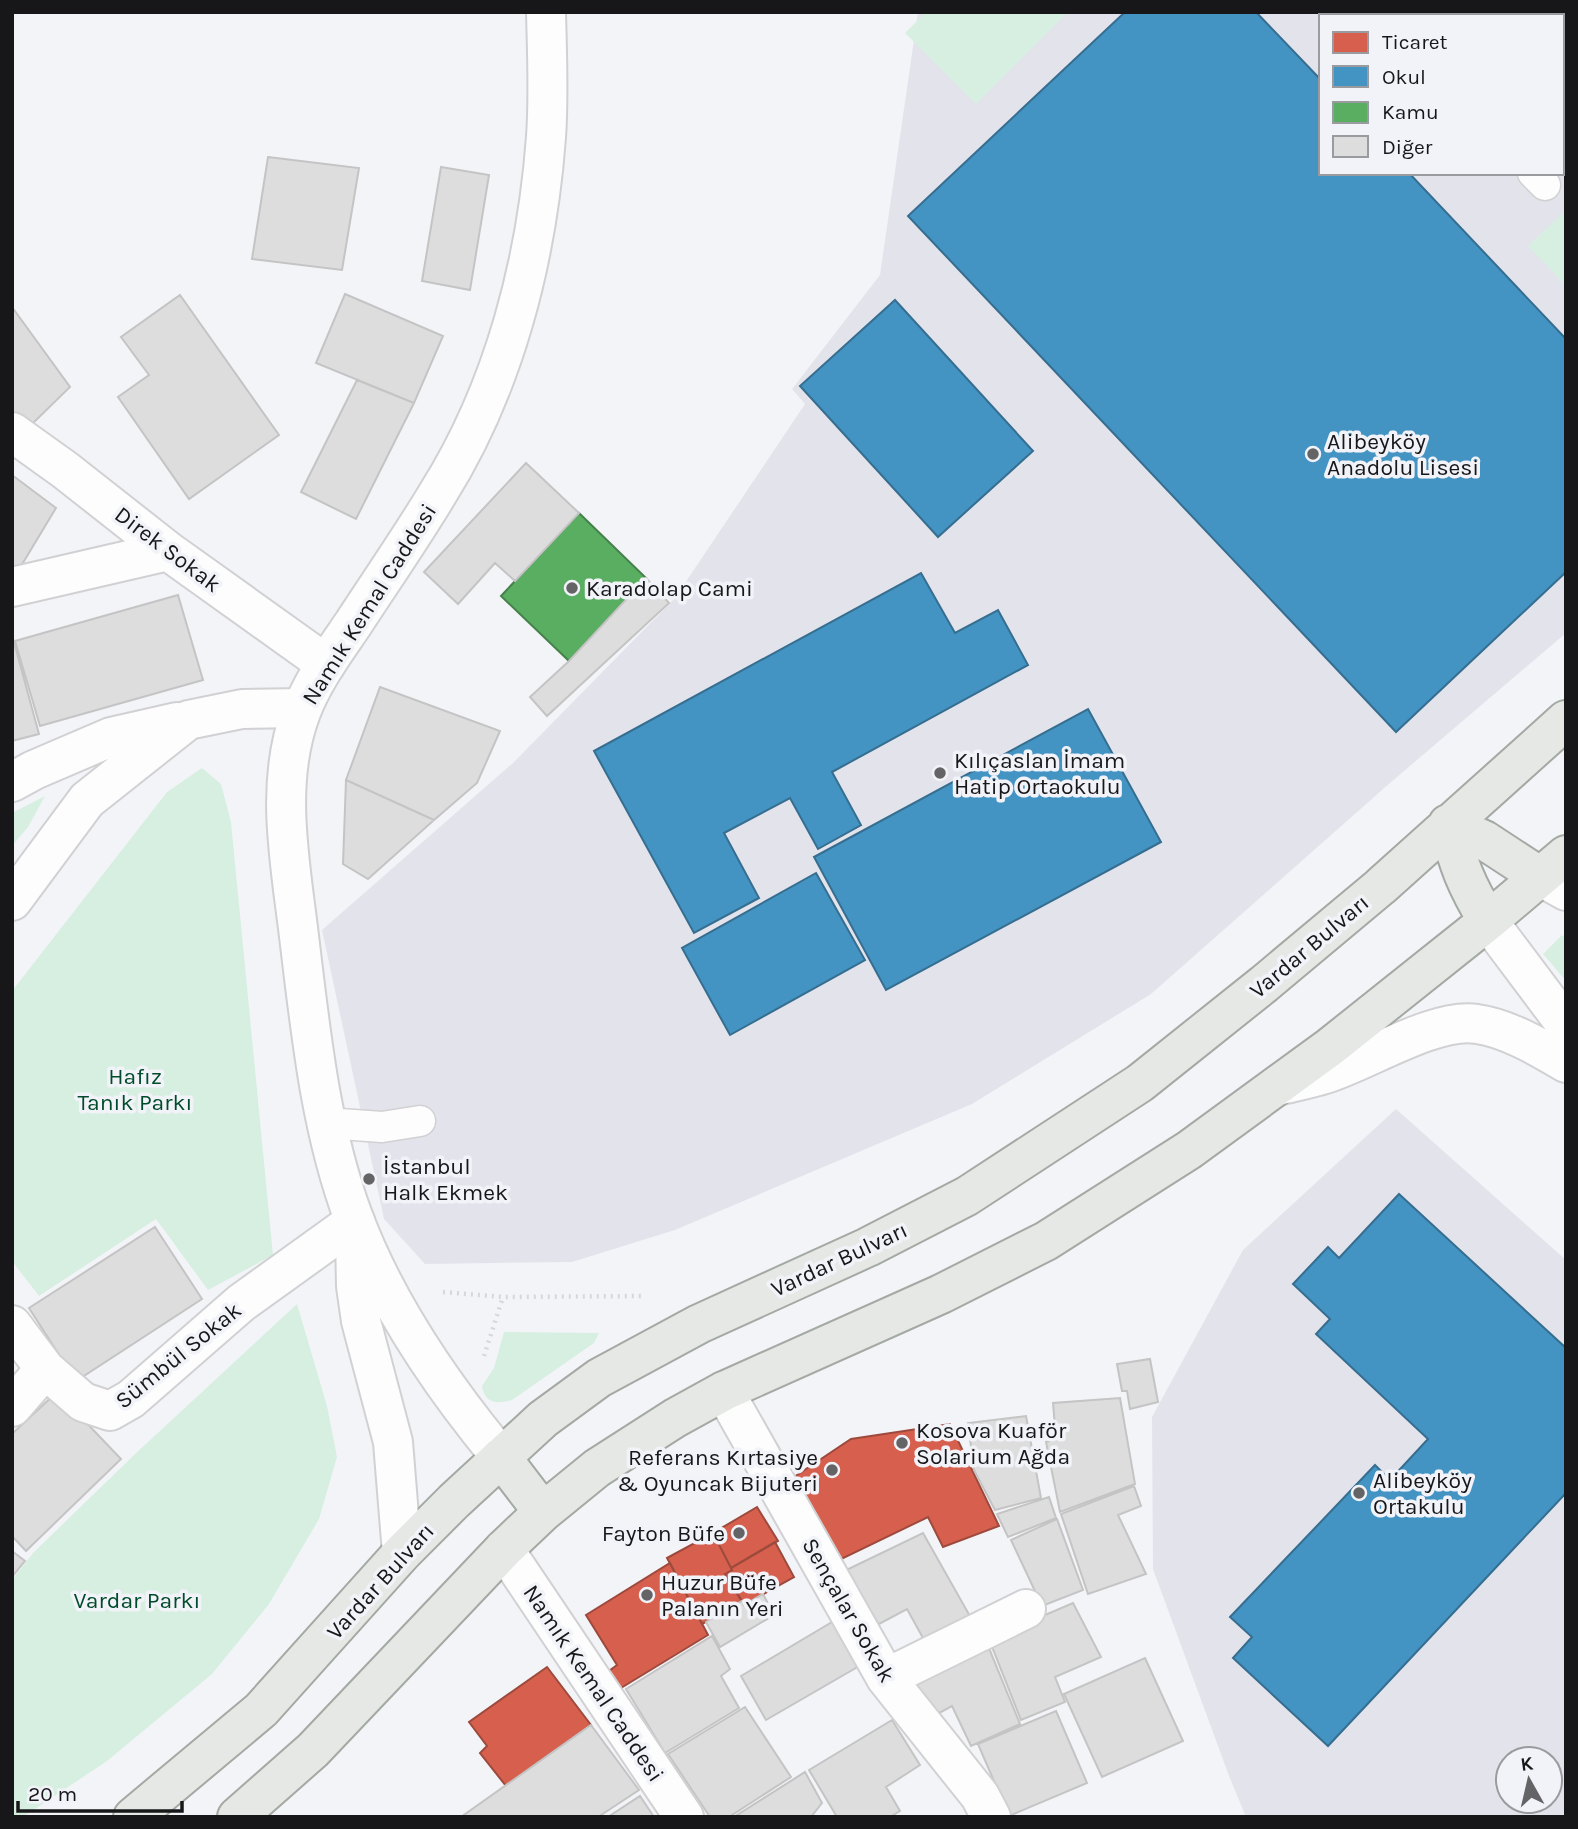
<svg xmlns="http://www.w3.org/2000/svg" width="1578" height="1829" font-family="Karla,sans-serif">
	<rect width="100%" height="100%" fill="#f3f4f8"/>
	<path fill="#e3e3ec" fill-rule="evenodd" d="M918,12H1566V633L1390,783L1151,994L972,1104L675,1230L572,1262L425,1264L384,1219L322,930L513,763L675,598L805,404L792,389L880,275ZM1321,16H1562V173H1321Z
		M1396,1109L1566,1260V1817H1246L1229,1776L1153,1569L1152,1417L1243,1250ZM1508,1759H1550V1801H1508Z"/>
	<path fill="#d7efe1" d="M926,12H1068L976,104L905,33Z
		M1566,210V286L1528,246Z
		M202,768L221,784L231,822L273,1255L208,1290L156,1219L39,1296L12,1261V991L167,792Z
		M45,796L28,827L12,846V813Z
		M1562,935L1566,938V981L1543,954Z
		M297,1304L327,1406L337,1457L319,1519L269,1604L212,1674L107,1761L23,1817H12V1580L33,1553L134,1455Z
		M504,1332H505L599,1333L594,1343L512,1400C497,1404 485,1404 482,1386L494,1368Z"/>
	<path fill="#d6604d" stroke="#9d4a3d" stroke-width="2" d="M950,1424L999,1526L943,1547L928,1517L829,1565L788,1481L851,1439Z
		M757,1507L778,1541L731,1568L713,1533Z
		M713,1533L732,1570L725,1574L742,1601L702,1624L667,1558Z
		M775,1542L794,1577L744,1605L725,1574L732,1570L731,1568Z
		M670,1563L708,1635L621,1688L609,1671L617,1665L586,1615Z
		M547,1667L591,1725L506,1786L480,1753L487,1746L469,1722Z"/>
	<path fill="#4393c3" stroke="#366e90" stroke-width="2" d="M1125,12H1256L1321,80V173H1409L1566,339V572L1396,732L908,216Z
		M895,300L1033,451L938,537L800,386Z
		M921,573L955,633L998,610L1028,665L832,772L861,825L818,849L790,798L724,833L759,898L694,933L594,751Z
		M1088,709L1161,842L886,990L814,857Z
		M816,873L865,960L730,1035L682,948Z
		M1399,1194L1566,1348V1493L1328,1746L1233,1658L1252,1637L1230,1617L1375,1465L1390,1480L1428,1439L1316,1334L1330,1319L1293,1284L1328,1247L1339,1258Z"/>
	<path fill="#5aae61" stroke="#46814b" stroke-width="2" d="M579,513L646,578L569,661L501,596Z"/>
	<path fill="#ddd" stroke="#c4c4c4" stroke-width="2" d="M268,157L359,168L342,270L252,259Z
		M441,167L489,175L470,290L422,281Z
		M345,294L443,336L414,403L316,363Z
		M180,295L279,435L189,499L118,397L149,375L121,337Z
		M12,307L70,387L27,429L12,418Z
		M357,380L414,403L356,519L301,492Z
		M526,463L579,513L515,581L495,563L458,604L424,572Z
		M12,475L56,508L15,576L12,574Z
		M646,578L669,603L547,716L530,697L569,661Z
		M178,595L203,680L40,726L15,641Z
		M12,635L39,734L12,741Z
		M380,687L500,731L477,783L434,820L346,780Z
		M346,780L434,820L368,879L343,864Z
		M155,1227L202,1299L76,1381L29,1308Z
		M1150,1359L1158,1402L1130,1409L1127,1391H1122L1117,1364Z
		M57,1392L121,1459L26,1551L12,1536V1434Z
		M1120,1398L1135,1484L1060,1512L1046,1442L1056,1439L1053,1403Z
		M1026,1416L1041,1498L995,1510L974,1470L968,1423Z
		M1134,1486L1141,1506L1118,1515L1146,1574L1088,1594L1061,1514Z
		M1049,1497L1056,1518L1008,1537L997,1514Z
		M1057,1519L1083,1590L1042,1606L1011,1540Z
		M923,1533L975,1625L929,1649L907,1609L866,1631L834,1576Z
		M12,1551L25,1561L12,1577Z
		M763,1594L774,1615L720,1647L706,1622L742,1601L744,1605Z
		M1073,1603L1101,1657L1055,1677L1065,1702L1021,1720L989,1639Z
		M832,1622L861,1665L766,1720L741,1676Z
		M712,1636L730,1669L721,1676L739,1708L665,1753L626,1689Z
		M986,1641L1020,1724L971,1746L952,1706L932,1717L909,1677Z
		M1145,1658L1183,1741L1102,1777L1064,1694Z
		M745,1707L791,1777L729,1817H710L668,1754Z
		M1056,1711L1087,1783L1009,1816L978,1744Z
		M892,1720L920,1765L886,1787L900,1811L890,1817H837L809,1770Z
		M591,1725L639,1790L598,1817H461Z
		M805,1772L822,1803L811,1817H734Z
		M640,1796L654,1817H608Z"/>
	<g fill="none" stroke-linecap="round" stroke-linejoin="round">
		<defs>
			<path id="lane" d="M1370,12L1373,16
				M1533,173L1545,185
				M326,1123L382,1127L420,1121"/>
			<path id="street" d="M12,432L65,470L168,551L326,664
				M12,587L168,551
				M12,782L34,770L111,737L177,722
				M12,901L87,800L188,720L242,709L302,708
				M12,1325L45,1369L83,1402L110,1411L131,1399L241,1303L355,1221
				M724,1391L886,1678L980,1796L991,1817
				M12,1407L45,1369
				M504,1549L684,1817
				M886,1678L1026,1609"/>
			<path id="secondary" d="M1539,876L1566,891
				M1488,921L1566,1025
				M1277,1086C1293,1082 1309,1079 1325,1074C1365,1062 1435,1017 1477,1024C1507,1028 1541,1048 1566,1063
				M355,1233L356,1286L361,1321L393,1442L402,1553
				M501,1457C442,1386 387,1306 354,1219C319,1126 310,1025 298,928C289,856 275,781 301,712C313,680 334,652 353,624C381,581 411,538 438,493C504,388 537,260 546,137C549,96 547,54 546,12"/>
			<path id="primary" d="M1448,824L1484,840L1539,876
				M1448,824C1458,864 1466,885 1488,921
				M501,1457L543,1512
				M133,1817L261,1710L402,1553L454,1501L543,1419L599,1378L699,1324L868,1247L967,1196L1140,1083L1264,984L1380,887L1566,720
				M237,1817L313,1750L504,1549L543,1512L597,1468L675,1418L724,1391L941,1294L1046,1241L1189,1150L1330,1047L1488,921L1566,855"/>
		</defs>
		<use href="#lane" stroke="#d1d1d4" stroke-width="33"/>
		<use href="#street" stroke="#d1d1d4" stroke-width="42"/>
		<use href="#secondary" stroke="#d1d1d4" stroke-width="42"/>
		<use href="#primary" stroke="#a3a9a3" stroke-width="42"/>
		<path stroke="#d7d7d8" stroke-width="4.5" stroke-dasharray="2 5" stroke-linecap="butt" d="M443,1292L503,1297L644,1296
			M484,1356L503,1297"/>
		<use href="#lane" stroke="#fdfdfe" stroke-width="30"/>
		<use href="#street" stroke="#fdfdfe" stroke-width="38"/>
		<use href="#secondary" stroke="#fdfdfe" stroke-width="38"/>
		<use href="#primary" stroke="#e5e8e5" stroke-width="38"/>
	</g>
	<g fill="#646467" stroke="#f2f3f9" stroke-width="2.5">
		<circle cx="1313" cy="454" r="7"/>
		<circle cx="572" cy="588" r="7"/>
		<circle cx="940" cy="773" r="7"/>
		<circle cx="369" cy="1179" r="7"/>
		<circle cx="902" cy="1443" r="7"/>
		<circle cx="832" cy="1470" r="7"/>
		<circle cx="1359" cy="1493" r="7"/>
		<circle cx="739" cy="1533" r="7"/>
		<circle cx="647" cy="1595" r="7"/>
	</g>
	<g text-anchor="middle" stroke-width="7" stroke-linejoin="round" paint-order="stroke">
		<g font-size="23" fill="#171719" stroke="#f2f3f9" text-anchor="start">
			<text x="1327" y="449">Alibeyköy<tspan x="1327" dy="26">Anadolu Lisesi</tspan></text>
			<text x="586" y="596">Karadolap Cami</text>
			<text x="954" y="768">Kılıçaslan İmam<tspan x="954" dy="26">Hatip Ortaokulu</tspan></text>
			<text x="383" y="1174">İstanbul<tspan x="383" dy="26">Halk Ekmek</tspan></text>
			<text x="916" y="1438">Kosova Kuaför<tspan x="916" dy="26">Solarium Ağda</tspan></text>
			<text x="818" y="1465" text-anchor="end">Referans Kırtasiye<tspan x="818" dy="26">&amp; Oyuncak Bijuteri</tspan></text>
			<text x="1373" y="1488">Alibeyköy<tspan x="1373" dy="26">Ortakulu</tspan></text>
			<text x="725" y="1541" text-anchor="end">Fayton Büfe</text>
			<text x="661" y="1590">Huzur Büfe<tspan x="661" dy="26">Palanın Yeri</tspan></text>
		</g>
		<g font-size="23" fill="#171719" stroke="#f2f3f9">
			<text transform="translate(168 549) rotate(37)" y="8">Direk Sokak</text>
			<text transform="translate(369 604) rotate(-58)" y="8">Namık Kemal Caddesi</text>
			<text transform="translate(1309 946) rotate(-40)" y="8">Vardar Bulvarı</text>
			<text transform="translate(839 1259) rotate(-25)" y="8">Vardar Bulvarı</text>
			<text transform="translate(178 1355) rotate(-39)" y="8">Sümbül Sokak</text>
			<text transform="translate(380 1581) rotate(-48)" y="8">Vardar Bulvarı</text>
			<text transform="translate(849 1610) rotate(60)" y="8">Sençalar Sokak</text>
			<text transform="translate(594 1683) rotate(56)" y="8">Namık Kemal Caddesi</text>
		</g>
		<g font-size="23" fill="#004c2a" stroke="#f2f3f9">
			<text x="135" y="1084">Hafız<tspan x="135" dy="26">Tanık Parkı</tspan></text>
			<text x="137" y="1608">Vardar Parkı</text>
		</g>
	</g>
	<rect width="1578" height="1829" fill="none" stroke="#171719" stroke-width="28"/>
	<rect x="1319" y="14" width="245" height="161" fill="#f2f3f9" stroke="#9a9b9f" stroke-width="2"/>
	<rect x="1333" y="32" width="35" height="21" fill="#d6604d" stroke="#9a9b9f" stroke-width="2"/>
	<text x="1382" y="49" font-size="21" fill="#171719">Ticaret</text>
	<rect x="1333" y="66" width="35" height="21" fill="#4393c3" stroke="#9a9b9f" stroke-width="2"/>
	<text x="1382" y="84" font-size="21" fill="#171719">Okul</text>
	<rect x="1333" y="102" width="35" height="21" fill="#5aae61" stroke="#9a9b9f" stroke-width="2"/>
	<text x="1382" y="119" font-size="21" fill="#171719">Kamu</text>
	<rect x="1333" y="136" width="35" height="21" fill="#dddddd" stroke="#9a9b9f" stroke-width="2"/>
	<text x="1382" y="154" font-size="21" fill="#171719">Diğer</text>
	<g transform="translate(1529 1780) rotate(352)"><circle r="33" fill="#f2f3f9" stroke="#9a9b9f" stroke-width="2"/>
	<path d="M0-5L12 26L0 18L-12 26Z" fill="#646467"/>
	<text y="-10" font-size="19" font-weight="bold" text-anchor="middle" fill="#171719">K</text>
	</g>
	<path d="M18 1801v10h164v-10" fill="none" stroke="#171719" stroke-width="3.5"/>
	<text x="28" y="1801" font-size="21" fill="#171719" stroke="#f2f3f9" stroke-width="5" paint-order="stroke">20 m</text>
</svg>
